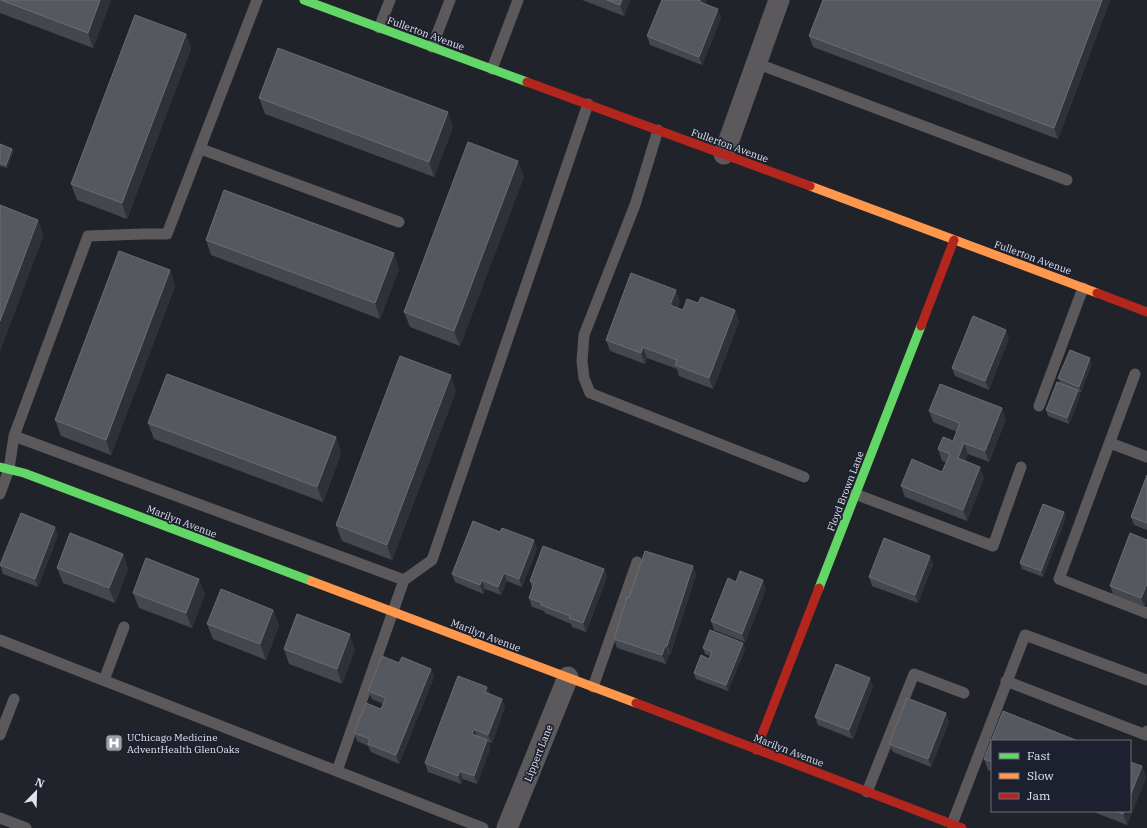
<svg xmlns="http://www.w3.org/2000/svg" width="1147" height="828" font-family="'IBM Plex Serif',serif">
	<rect width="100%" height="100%" fill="#21232b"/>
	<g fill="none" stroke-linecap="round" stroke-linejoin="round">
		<path stroke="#5b595b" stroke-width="11" d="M379,28L390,0
			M432,47L450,0
			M756,63L1067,180
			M492,69L518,0
			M658,130L635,205L584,335L582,361L584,378L590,393L804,477
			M201,149L399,222
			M1135,374L1059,579L1147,613
			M1039,406L1083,288
			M14,436L404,580
			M1110,443L1147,457
			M0,494L9,469L14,436L88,236L143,234H167L257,0
			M855,494L993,546L1021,467
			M0,640L483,828
			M104,680L124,627
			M1006,681L1146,735L1147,731
			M593,687L637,562
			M0,735L14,699
			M337,771L404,580L432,560L588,104
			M867,792L914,674L964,693
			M0,818L26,828
			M952,824L1025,635L1147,680"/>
		<path stroke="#5b595b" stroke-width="21" d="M724,154L779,0
			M507,828L568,677"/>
		<path stroke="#63d668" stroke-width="9" d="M304,0L527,82
			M0,467L24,473L311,581
			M819,588L921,326"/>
		<path stroke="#ff974d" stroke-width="9" d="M810,186L1097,293
			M311,581L636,703"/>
		<path stroke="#b3261e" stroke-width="9" d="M527,82L810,186
			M1097,293L1147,312
			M921,326L954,240
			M636,703L962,828
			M756,750L819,588"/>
	</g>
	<path fill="#45474e" d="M0,0H111L93,48L0,13Z
		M582,0H630L624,16Z
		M662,0H707L705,4L721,18L702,65L650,45L647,36Z
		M823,0H1110L1058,139L813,47L809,36Z
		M186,34L191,49L127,219L77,200L71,184Z
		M259,98L453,127L434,177L265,114Z
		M0,144L12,149L13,152L7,168L0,166Z
		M524,176L460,346L410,327L404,312Z
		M206,240L399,269L380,319L211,255Z
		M170,270L175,286L111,455L61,436L55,420Z
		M680,301L677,308L683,310L698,303L735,310L739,322L713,389L679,376L677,369L647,358L645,364L610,351L606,340Z
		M1009,338L989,390L955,376L952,368Z
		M1092,364L1081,392H1079L1080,396L1069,424L1048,416L1046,410L1060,382L1058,378Z
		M456,391L392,560L342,541L336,525Z
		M929,411L1006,419L989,462L968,454L965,461L984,478L967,521L905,497L901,486L942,472L946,462L942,461L938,449L953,441L957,432L933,422Z
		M148,423L336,437L341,453L323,502L154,439Z
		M1147,475V530L1134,525L1131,517Z
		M1064,512L1066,517L1043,577L1022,569L1020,563Z
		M58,535L38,587L3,574L0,565Z
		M1147,540L1145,607L1113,594L1110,586Z
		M537,549L522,587L507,581L501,595L485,589L483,594L455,582L452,574Z
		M123,554L128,569L115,603L63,583L57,568Z
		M933,564L918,603L872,586L869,577Z
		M693,566L696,575L670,655L669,654L666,664L617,648L614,639L629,598Z
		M604,569L607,577L586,632L572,627L571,624L545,613L544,611L532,607L529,598L532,588L530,581Z
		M736,582L766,589L745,642L714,630L711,621Z
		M133,593L205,594L192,628L139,608Z
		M273,610L279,625L266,660L213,639L207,624Z
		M743,643L745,649L728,691L696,679L694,673L709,659L710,656L705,654L703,648Z
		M284,649L355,650L342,684L289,664Z
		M399,663L431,669L434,677L399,764L371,752L368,746L357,741L354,733L381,709L383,704L372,699L368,691Z
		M873,686L853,739L818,725L815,717Z
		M487,687L490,694L502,699L505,707L492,743L488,742L490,749L477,784L463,779L461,784L428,772L425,763Z
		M949,722L931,767L893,752L889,744Z
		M992,741V772L988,770L984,759Z
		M1142,766L1146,778L1127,825L1091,811H1130Z"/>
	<path fill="#2f3139" d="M100,0H111L93,48L88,33Z
		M622,0H630L624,16L620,5Z
		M700,0H707L703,10L700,2Z
		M1102,0H1110L1058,139L1054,128Z
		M718,9L721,18L702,65L699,57Z
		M186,34L191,49L127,219L122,203Z
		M448,112L453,127L434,177L429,162Z
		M12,149L13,152L7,168L6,165Z
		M518,161L524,176L460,346L454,331Z
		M38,220L44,235L0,352V321Z
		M394,253L399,269L380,319L375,303Z
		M170,270L175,286L111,455L106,440Z
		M676,290L680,301L674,316L670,305Z
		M735,310L739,322L713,389L709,378Z
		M1006,330L1009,338L989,390L985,381Z
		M643,347L647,358L645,364L641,353Z
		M1090,358L1092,364L1081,392L1079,387Z
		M451,375L456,391L392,560L387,545Z
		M1078,390L1080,396L1069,424L1067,418Z
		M1002,408L1006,419L989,462L985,451Z
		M336,437L341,453L323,502L317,487Z
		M964,443L968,454L962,470L958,458Z
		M980,467L984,478L967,521L963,510Z
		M1064,512L1066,517L1043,577L1041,571Z
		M55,527L58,535L38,587L35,579Z
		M534,540L537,549L522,587L519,579Z
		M123,554L128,569L115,603L109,588Z
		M930,556L933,564L918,603L915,595Z
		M693,566L696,575L670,655L667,646Z
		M604,569L607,577L586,632L583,623Z
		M504,573L507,581L501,595L498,587Z
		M199,579L205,594L192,628L186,613Z
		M482,580L485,589L483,594L480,585Z
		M763,580L766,589L745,642L742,634Z
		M1147,584V601L1145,607L1141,598Z
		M273,610L279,625L266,660L260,644Z
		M350,634L355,650L342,684L337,669Z
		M743,643L745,649L728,691L726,685Z
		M665,646L669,654L666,664L662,655Z
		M431,669L434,677L399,764L396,755Z
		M870,678L873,686L853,739L849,730Z
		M487,687L490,695L485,692Z
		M502,699L505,707L492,743L488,735Z
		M946,713L949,722L931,767L928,759Z
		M474,729L477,737L472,734Z
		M487,740L490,749L477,784L474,776Z
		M1142,766L1146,778L1127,825L1123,814L1124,811H1130V796Z
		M460,771L463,779L461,784L458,776Z"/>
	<path fill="#55585f" stroke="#6b6d75" d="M1,0H100L88,33Z
		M607,0H622L620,5Z
		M662,0H700V2L718,9L699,57L647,36Z
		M823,0H1102L1054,128L809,36Z
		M135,15L186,34L122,203L71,184Z
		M278,48L448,112L429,162L259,98Z
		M468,142L518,161L454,331L404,312Z
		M0,144L12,149L6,165L0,163Z
		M224,190L394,253L375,303L206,240Z
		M0,205L38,220L0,321Z
		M119,251L170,270L106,440L55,420Z
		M631,273L676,290L670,305L683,310L687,299L698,303L701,297L735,310L709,378L675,365L677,360L643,347L641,353L606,340Z
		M973,316L1006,330L985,381L952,368Z
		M1070,350L1090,358L1079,387L1058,378Z
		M400,356L451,375L387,545L336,525Z
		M167,374L336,437L317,487L148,423Z
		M1057,382L1078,390L1067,418L1046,410Z
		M940,384L1002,408L985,451L964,443L958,458L980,467L963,510L901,486L912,459L942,472L950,454L938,449L943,437L953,441L960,423L929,411Z
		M1147,475V523L1131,517Z
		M1043,504L1064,512L1041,571L1020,563Z
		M21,513L55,527L35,579L0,565Z
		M473,521L500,532L502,528L534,540L519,579L504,573L498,587L482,580L480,585L452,574Z
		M70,533L123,554L109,588L57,568Z
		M1130,533L1147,540V584L1141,598L1110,586Z
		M884,538L930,556L915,595L869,577Z
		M543,546L604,569L583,623L569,618L570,616L541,605L542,603L529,598L534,583L530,581Z
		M645,551L693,566L667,646H665L662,655L614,639L627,597L629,598Z
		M146,558L199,579L186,613L133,593Z
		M740,571L763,580L742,634L711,621L728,578L736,582Z
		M221,589L273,610L260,644L207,624Z
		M297,614L350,634L337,669L284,649Z
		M710,630L743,643L726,685L694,673L701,655L709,659L712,652L703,648Z
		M382,656L399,663L402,657L431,669L396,755L368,744L370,739L354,733L366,703L381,709L386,698L368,691Z
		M836,664L870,678L849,730L815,717Z
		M458,676L487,687L485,692L502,699L488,735L474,729L472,734L487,740L474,776L460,771L458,776L425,763Z
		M907,698L946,713L928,759L889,744Z
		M1003,711L1078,741H992V762L984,759Z
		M1130,762L1142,766L1130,796Z
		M1115,811H1124L1123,814Z"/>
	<defs>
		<symbol id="hospital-square" viewBox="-11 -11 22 22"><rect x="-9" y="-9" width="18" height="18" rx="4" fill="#9da0a9" stroke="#1d212f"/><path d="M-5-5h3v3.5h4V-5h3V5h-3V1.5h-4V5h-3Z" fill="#fff"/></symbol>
	</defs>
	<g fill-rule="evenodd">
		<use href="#hospital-square" x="104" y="733" width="20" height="20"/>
	</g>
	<g text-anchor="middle" stroke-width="3.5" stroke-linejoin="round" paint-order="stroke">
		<g font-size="10" fill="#e0e3ed" stroke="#1d212f">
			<text transform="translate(426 33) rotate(20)" y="4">Fullerton Avenue</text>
			<text transform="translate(730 145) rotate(20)" y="4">Fullerton Avenue</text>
			<text transform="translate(1033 257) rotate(20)" y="4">Fullerton Avenue</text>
			<text transform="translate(845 491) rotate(-69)" y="4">Floyd Brown Lane</text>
			<text transform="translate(182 521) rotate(21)" y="4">Marilyn Avenue</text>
			<text transform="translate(486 635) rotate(21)" y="4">Marilyn Avenue</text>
			<text transform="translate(789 750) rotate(21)" y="4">Marilyn Avenue</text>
			<text transform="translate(538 753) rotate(-68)" y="4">Lippert Lane</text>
		</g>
		<g font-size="10" fill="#e0e3ed" stroke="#1d212f" text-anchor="start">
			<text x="127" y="741">UChicago Medicine<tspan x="127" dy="12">AdventHealth GlenOaks</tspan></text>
		</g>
	</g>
	<rect x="991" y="740" width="140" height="72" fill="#1d212f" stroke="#6b6f7b"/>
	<rect x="999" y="753" width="20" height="6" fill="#63d668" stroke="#6b6f7b"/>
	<text x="1027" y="760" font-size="12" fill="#e0e3ed">Fast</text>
	<rect x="999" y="773" width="20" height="6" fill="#ff974d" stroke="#6b6f7b"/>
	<text x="1027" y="780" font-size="12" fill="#e0e3ed">Slow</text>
	<rect x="999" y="793" width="20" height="6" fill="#b3261e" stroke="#6b6f7b"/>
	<text x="1027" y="800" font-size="12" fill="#e0e3ed">Jam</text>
	<g transform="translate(36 792) rotate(23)" stroke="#1d212f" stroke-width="3" paint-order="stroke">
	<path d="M0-3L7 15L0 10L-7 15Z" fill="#e0e3ed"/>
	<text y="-6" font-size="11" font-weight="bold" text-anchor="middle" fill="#e0e3ed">N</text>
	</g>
</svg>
